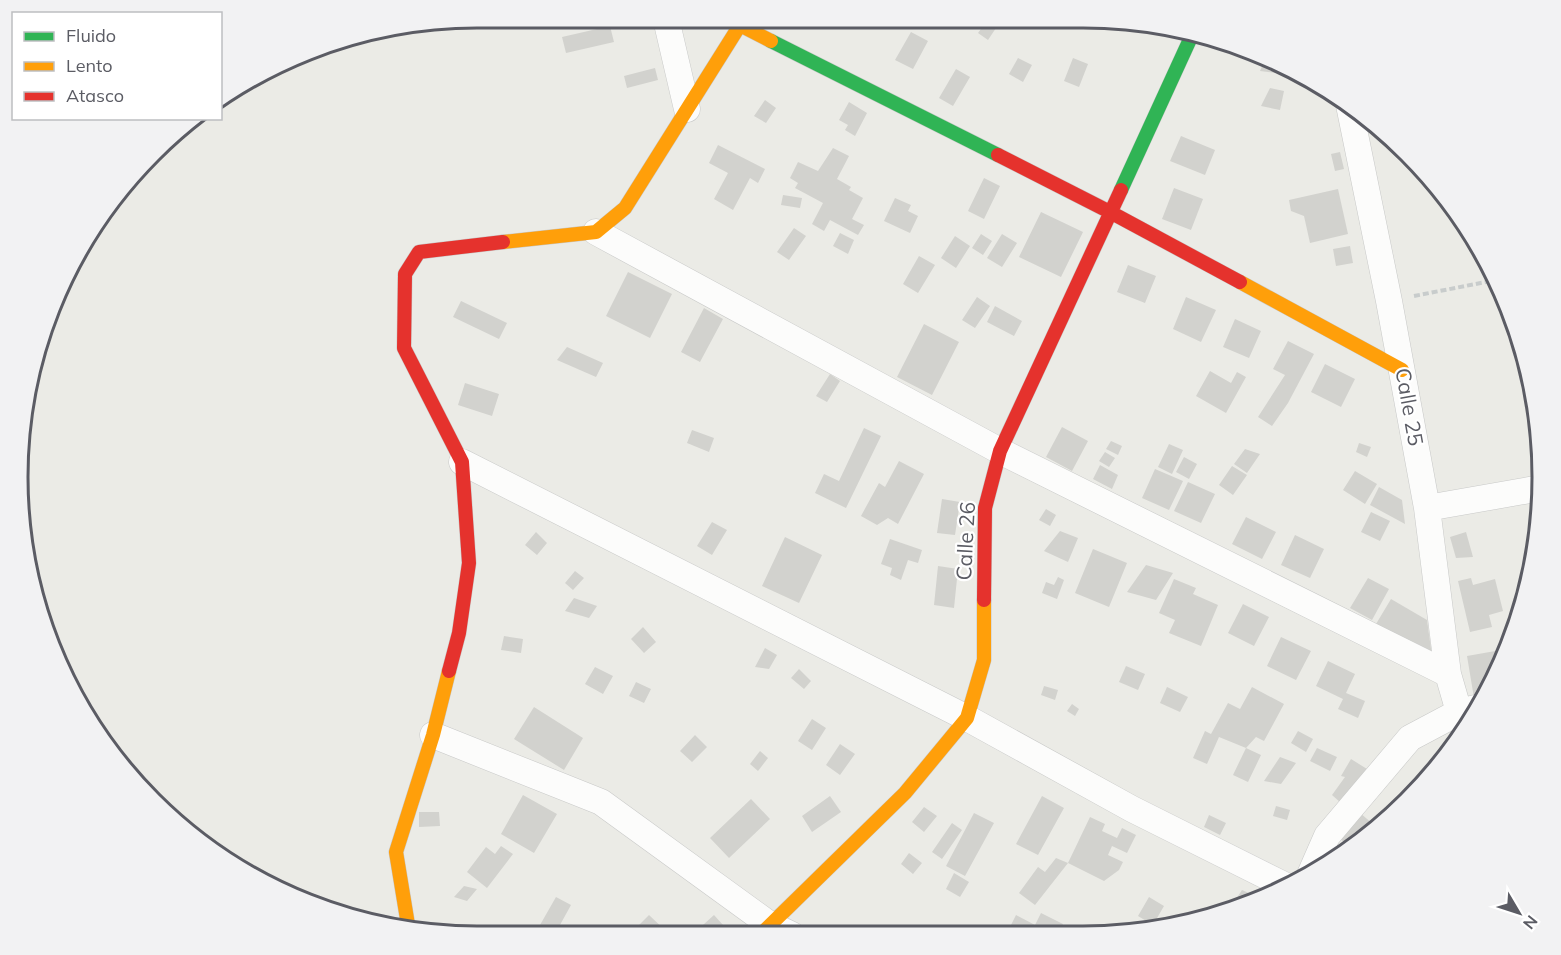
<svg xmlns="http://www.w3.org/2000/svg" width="1561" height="955" font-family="Mulish,sans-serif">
	<rect width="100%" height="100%" fill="#ebebe6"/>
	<path fill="#d2d2ce" d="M986,22L996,28L988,40L978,33Z
		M610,26L614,42L566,53L562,37Z
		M911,32L928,41L913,69L895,60Z
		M1266,57L1281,65L1277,73L1260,71Z
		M1018,58L1032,65L1023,82L1009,74Z
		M1073,58L1088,64L1079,87L1064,81Z
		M655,68L658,80L627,88L624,76Z
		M956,69L970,77L953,106L939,98Z
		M1270,88L1284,91L1280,110L1261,106Z
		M765,100L776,108L766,123L754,116Z
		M849,102L867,113L855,136L845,130L848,125L839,120Z
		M1181,136L1215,150L1205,175L1170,161Z
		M718,145L765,169L758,183L750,178L733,210L714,199L728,173L709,163Z
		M833,148L849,156L837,179L851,187L849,190L863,198L852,219L864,225L858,235L830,220L824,231L812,224L823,203L795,188L798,183L790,178L798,162L818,171Z
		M1340,152L1344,169L1335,171L1331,154Z
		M984,178L1000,186L984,219L968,211Z
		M1174,188L1203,199L1191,230L1162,219Z
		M1338,189L1348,234L1310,243L1304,216L1291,211L1289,200Z
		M783,195L802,198L800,208L781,205Z
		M895,198L911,205L908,211L918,216L910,233L884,221Z
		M1041,212L1083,232L1061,277L1019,257Z
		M794,228L806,236L789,260L777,252Z
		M840,233L854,240L848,254L833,246Z
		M981,234L992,241L983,255L972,248Z
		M1002,234L1017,243L1002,267L987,258Z
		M955,236L970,246L956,268L941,258Z
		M1350,246L1353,263L1336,266L1333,249Z
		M919,256L935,265L918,293L903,284Z
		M1128,265L1156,276L1145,303L1117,292Z
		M628,272L672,294L650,338L606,316Z
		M977,297L990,306L975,328L962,320Z
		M1186,297L1216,310L1201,342L1173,329Z
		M461,301L507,323L499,339L453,317Z
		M995,306L1022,321L1014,336L987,322Z
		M704,308L723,319L700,362L681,352Z
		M1235,319L1261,331L1249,358L1223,347Z
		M924,324L959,342L932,395L897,377Z
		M1288,341L1314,354L1288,403L1272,426L1258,417L1285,375L1273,369Z
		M567,347L603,363L596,377L557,360Z
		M1325,364L1355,379L1341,407L1311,392Z
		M1210,371L1231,383L1237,372L1246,377L1226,413L1196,396Z
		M830,374L840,381L827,402L816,396Z
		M465,383L499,394L492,416L458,405Z
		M1539,424L1540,448L1537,449L1531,427Z
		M1062,427L1088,441L1072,471L1046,457Z
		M864,428L881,436L846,508L815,493L824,474L839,481Z
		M692,430L714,438L709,452L687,443Z
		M1111,441L1122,446L1118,455L1106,449Z
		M1359,443L1371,447L1367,457L1356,452Z
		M1169,444L1183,450L1172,474L1158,467Z
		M1245,449L1260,454L1247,473L1234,464Z
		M1105,452L1115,458L1109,467L1099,461Z
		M1184,457L1197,464L1189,479L1176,472Z
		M899,461L924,474L898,524L888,518L877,525L861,516L879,483L885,487Z
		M1100,465L1118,475L1112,489L1093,479Z
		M1232,466L1247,475L1233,495L1219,485Z
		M1155,469L1183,481L1169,510L1142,498Z
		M1355,471L1377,484L1365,504L1343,490Z
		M1188,482L1215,494L1201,523L1174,511Z
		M1379,487L1402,500L1405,524L1370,505Z
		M942,499L960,502L955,535L937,533Z
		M1046,509L1056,515L1050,526L1039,520Z
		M1371,512L1390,521L1380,541L1361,532Z
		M1246,517L1276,532L1262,559L1232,544Z
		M712,522L727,530L712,555L697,546Z
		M1060,531L1078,538L1068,562L1044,551Z
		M536,532L547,543L537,555L525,545Z
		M1466,532L1473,557L1456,558L1450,537Z
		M1295,535L1324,549L1310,578L1281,565Z
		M785,537L822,555L799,603L762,586Z
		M890,539L922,550L918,563L908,560L901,580L890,575L892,568L881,564Z
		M1093,549L1127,563L1109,607L1075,593Z
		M1146,565L1173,573L1156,600L1127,592Z
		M938,566L958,569L954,608L934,605Z
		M575,571L584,578L573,590L565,583Z
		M1058,577L1064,580L1057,599L1042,593L1046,582L1054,585Z
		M1368,578L1389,589L1372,620L1350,608Z
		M1471,578L1473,585L1495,579L1503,611L1489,615L1492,627L1470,632L1458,581Z
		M1174,579L1196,588L1193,594L1218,605L1201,646L1169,633L1175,620L1159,613Z
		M574,598L597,606L589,618L565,611Z
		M1391,599L1427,620L1432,656L1376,624Z
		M1243,604L1269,617L1254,646L1228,633Z
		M643,627L656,642L644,653L631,639Z
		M504,636L523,639L521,653L501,650Z
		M1281,637L1311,651L1296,680L1267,666Z
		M765,648L777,655L769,669L755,667Z
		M1501,650L1503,661L1496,680L1486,696L1474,698L1467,656Z
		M1328,661L1355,674L1346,693L1365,701L1358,718L1338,709L1343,699L1316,686Z
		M1126,666L1145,674L1138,690L1119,682Z
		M595,667L613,676L603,694L585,684Z
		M799,669L811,681L804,689L791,678Z
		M636,682L651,689L644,703L629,696Z
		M1044,686L1058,690L1055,700L1041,695Z
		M1167,687L1188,697L1180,712L1160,703Z
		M1252,687L1284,704L1264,741L1256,737L1246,748L1219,737L1207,764L1193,758L1205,731L1211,734L1228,703L1240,709Z
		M1072,704L1079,709L1075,716L1067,711Z
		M534,707L583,738L564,770L514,739Z
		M812,719L826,728L812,750L798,741Z
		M1298,731L1313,739L1306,752L1291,743Z
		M695,735L707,747L692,762L680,751Z
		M840,744L855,754L840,775L826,765Z
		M1246,748L1261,755L1248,782L1233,775Z
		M1317,748L1337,757L1330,771L1310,761Z
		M760,751L768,758L758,771L750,764Z
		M1280,757L1296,763L1281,784L1264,781Z
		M1351,759L1367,769L1341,803L1332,795L1345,777L1341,776Z
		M523,795L557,814L534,853L501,834Z
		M830,796L841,812L812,832L802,816Z
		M1042,796L1064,808L1038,855L1016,844Z
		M751,799L770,819L729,858L710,838Z
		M1276,806L1290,810L1287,820L1273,816Z
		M924,807L937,816L924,832L912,822Z
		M419,812H439L440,826L419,827Z
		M974,813L994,823L965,876L946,866Z
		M1360,813L1373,824L1351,848L1339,838Z
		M1209,815L1226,823L1220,835L1204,827Z
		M1090,817L1105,824L1102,831L1117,838L1122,828L1136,835L1127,853L1112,846L1108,855L1123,862L1119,870L1104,881L1068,863Z
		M952,823L962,830L942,859L932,852Z
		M501,846L513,854L487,888L467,872L486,847L495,854Z
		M909,853L922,863L913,874L901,864Z
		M1056,858L1068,863L1035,905L1019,893L1038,867L1045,872Z
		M954,873L969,882L960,897L946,889Z
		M464,886L477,889L467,901L454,897Z
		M1242,890L1262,899L1227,913Z
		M556,897L571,905L555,934L540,925Z
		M1149,897L1164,906L1153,925L1138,916Z
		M318,900L320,907L308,904Z
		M1041,913L1063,924L1056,936H1012L1007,933L1016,915L1035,925Z
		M649,915L667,932L665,934H643L636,928Z
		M714,915L723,925L713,934H693Z"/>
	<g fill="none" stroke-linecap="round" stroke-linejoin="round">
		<defs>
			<path id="street" d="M666,19L687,109
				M1349,105L1389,301L1427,508L1448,674L1459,712L1467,727
				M596,232L1000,451L1448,674
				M462,462L967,718L1132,809L1288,887
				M1427,508L1541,488
				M433,735L601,802L769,924L792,935
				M1309,877L1327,836L1410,738L1459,712L1479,707"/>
			<path id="fast" d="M771,41L998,155
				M1121,190L1192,35"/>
			<path id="slow" d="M503,242L596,232L625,208L740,25L771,41
				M1240,282L1402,370
				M409,931L396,852L433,735L449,671
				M760,935L905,793L967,718L984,660V600"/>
			<path id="jam" d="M998,155L1110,212L1240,282
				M984,600L985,508L1000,451L1121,190
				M449,671L459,633L469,563L462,462L404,348L405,274L419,252L503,242"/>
		</defs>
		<use href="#street" stroke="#c8c9c8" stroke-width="27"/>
		<use href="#fast" stroke="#c8c8c8" stroke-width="15"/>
		<use href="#slow" stroke="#c8c8c8" stroke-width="15"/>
		<use href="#jam" stroke="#c8c8c8" stroke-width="15"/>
		<path stroke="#c8cccc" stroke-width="4" stroke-dasharray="6 3" stroke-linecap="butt" d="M1414,296L1496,280"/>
		<use href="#street" stroke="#fcfcfb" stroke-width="26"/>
		<use href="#fast" stroke="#30b455" stroke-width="14"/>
		<use href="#slow" stroke="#ff9f0a" stroke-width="14"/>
		<use href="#jam" stroke="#e5322d" stroke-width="14"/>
	</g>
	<g text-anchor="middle" stroke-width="4.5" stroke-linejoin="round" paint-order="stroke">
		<g font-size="21" fill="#5b5c64" stroke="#fff">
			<text transform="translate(1409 407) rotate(80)" y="7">Calle 25</text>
			<text transform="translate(966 541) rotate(-87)" y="7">Calle 26</text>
		</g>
	</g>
	<path d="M0 0H1561V955H0ZM477 28H1083A449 449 0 0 1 1532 477V477A449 449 0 0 1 1083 926H477A449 449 0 0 1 28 477V477A449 449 0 0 1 477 28Z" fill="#f2f2f3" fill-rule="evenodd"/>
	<path fill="none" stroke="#5b5c64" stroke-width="3" d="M477 28H1083A449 449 0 0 1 1532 477V477A449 449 0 0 1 1083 926H477A449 449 0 0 1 28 477V477A449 449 0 0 1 477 28Z"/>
	<rect x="12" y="12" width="210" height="108" fill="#ffffff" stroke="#bdbec1" stroke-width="1.5"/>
	<rect x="24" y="32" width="30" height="9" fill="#30b455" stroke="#bdbec1" stroke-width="1.5"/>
	<text x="66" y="42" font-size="18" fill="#5b5c64">Fluido</text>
	<rect x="24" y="62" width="30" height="9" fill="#ff9f0a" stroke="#bdbec1" stroke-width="1.5"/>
	<text x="66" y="72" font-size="18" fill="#5b5c64">Lento</text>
	<rect x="24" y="92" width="30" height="9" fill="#e5322d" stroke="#bdbec1" stroke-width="1.5"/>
	<text x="66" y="102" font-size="18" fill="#5b5c64">Atasco</text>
	<g transform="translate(1519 913) rotate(129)" stroke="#ffffff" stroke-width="4.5" paint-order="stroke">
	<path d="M0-4.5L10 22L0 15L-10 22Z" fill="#5b5c64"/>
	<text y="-9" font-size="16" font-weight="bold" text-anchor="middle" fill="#5b5c64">N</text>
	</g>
</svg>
